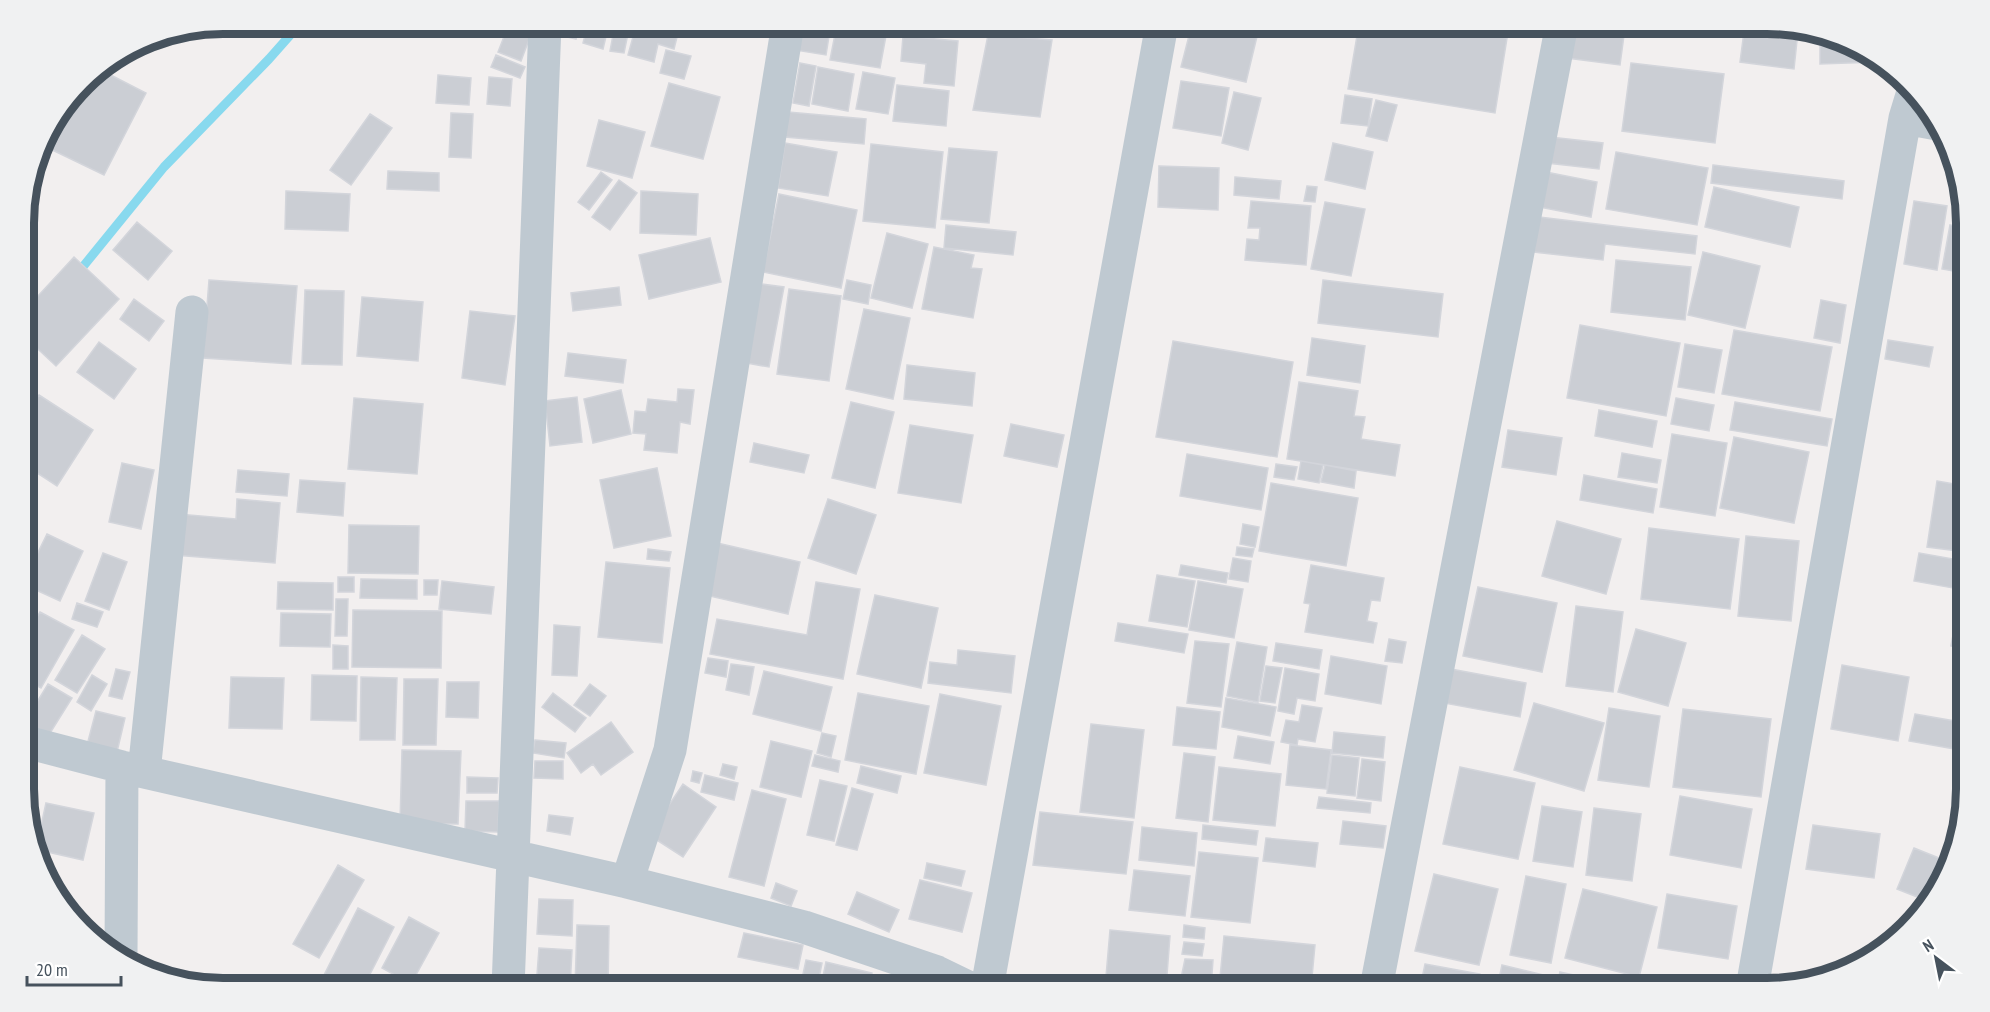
<svg xmlns="http://www.w3.org/2000/svg" width="1990" height="1012" font-family="'PT Sans Narrow',sans-serif">
	<rect width="100%" height="100%" fill="#f2efef"/>
	<g fill="none" stroke-linecap="round" stroke-linejoin="round">
		<path stroke="#88d9ee" stroke-width="9" d="M77,274L164,167L269,59L300,24"/>
	</g>
	<path fill="#cbced4" stroke="#d3d5db" stroke-width="1.5" d="M563,24H580L576,39L559,35Z
		M588,24H609L603,49L583,43Z
		M615,24H630L624,53L610,51Z
		M641,24H673L671,32Z
		M800,24H831L826,55L795,50Z
		M837,24L888,25L880,68L830,60Z
		M909,24H962L960,34Z
		M1192,24H1260L1246,82L1181,67Z
		M1359,24H1422L1507,38L1495,113L1348,89Z
		M1570,24L1625,28L1620,65L1567,58Z
		M1745,24H1767L1798,31L1794,69L1740,62Z
		M636,26L677,37L674,49L658,44L654,62L628,55Z
		M507,29L530,37L521,61L498,52Z
		M988,35L1052,40L1040,117L973,110Z
		M903,36L958,41L954,86L924,83L926,64L901,61Z
		M1820,36L1855,45L1875,62L1820,64Z
		M666,50L691,56L684,79L660,73Z
		M496,55L525,67L520,78L491,67Z
		M800,63L816,66L809,106L793,103Z
		M1631,63L1724,74L1715,143L1622,131Z
		M818,67L854,74L848,111L812,104Z
		M99,69L146,93L104,175L42,145L44,135L92,74Z
		M863,72L895,78L888,114L856,109Z
		M438,75L471,78L469,105L436,103Z
		M489,77L512,79L510,106L487,104Z
		M1181,81L1229,88L1221,136L1173,128Z
		M669,83L720,97L703,159L651,146Z
		M897,85L949,91L946,126L893,121Z
		M1234,92L1261,98L1248,150L1222,143Z
		M1345,95L1372,99L1368,126L1341,123Z
		M1376,100L1397,105L1387,141L1366,136Z
		M788,112L866,119L864,144L785,137Z
		M451,113L473,114L471,158L449,157Z
		M370,114L392,128L351,185L330,170Z
		M599,120L645,132L632,178L587,166Z
		M1550,137L1603,143L1599,169L1547,163Z
		M785,143L837,152L828,196L778,188Z
		M1333,143L1373,152L1365,189L1325,180Z
		M871,144L943,152L935,228L863,221Z
		M949,148L997,152L989,223L941,219Z
		M41,150L50,157L33,178Z
		M1616,152L1708,168L1697,225L1606,209Z
		M1713,165L1844,181L1842,199L1711,183Z
		M1159,166L1219,168L1218,210L1158,207Z
		M388,171L439,173V191L387,189Z
		M601,172L612,180L589,210L578,202Z
		M1546,172L1597,182L1591,217L1539,207Z
		M1235,177L1281,181L1279,199L1234,195Z
		M619,180L637,193L610,230L592,217Z
		M1307,186L1317,187L1315,202L1304,201Z
		M1714,187L1799,207L1790,247L1705,227Z
		M286,191L350,194L348,231L285,229Z
		M641,191L698,194L696,235L640,233Z
		M779,194L857,210L841,288L763,272Z
		M1251,201L1311,206L1306,265L1245,260L1247,239L1259,240L1260,228H1248Z
		M1914,201L1947,206L1937,270L1904,264Z
		M1325,202L1365,209L1351,276L1311,269Z
		M1539,217L1697,236L1695,254L1605,244L1603,260L1534,252Z
		M137,222L172,251L148,280L113,250Z
		M946,225L1016,232L1013,255L944,248Z
		M1950,225L1964,228L1965,273L1942,269Z
		M887,233L928,244L912,308L871,298Z
		M710,238L721,282L649,299L639,255Z
		M934,247L974,255L971,268L982,269L973,318L922,309Z
		M1703,252L1760,266L1745,328L1688,315Z
		M74,257L119,299L56,366L25,337V310Z
		M1616,260L1691,267L1685,320L1611,312Z
		M209,280L297,286L291,364L203,358Z
		M847,280L871,285L868,304L843,299Z
		M1323,280L1443,294L1438,337L1318,323Z
		M761,284L784,287L769,367L746,363Z
		M619,287L621,305L573,311L571,293Z
		M789,289L841,296L829,381L777,374Z
		M305,290L344,291L342,365L302,364Z
		M362,297L423,302L418,361L357,356Z
		M134,299L164,321L149,341L120,319Z
		M1821,300L1846,305L1840,343L1814,338Z
		M864,309L910,318L893,399L846,389Z
		M470,311L515,316L505,385L462,378Z
		M1580,325L1680,343L1666,416L1567,398Z
		M1734,330L1832,347L1820,411L1722,394Z
		M1312,338L1365,346L1360,383L1307,375Z
		M1888,340L1933,347L1929,367L1885,359Z
		M1173,341L1293,362L1277,457L1156,437Z
		M99,342L136,369L114,399L77,372Z
		M1685,344L1722,350L1714,393L1678,387Z
		M568,353L626,360L623,383L565,376Z
		M25,360L34,365L25,380Z
		M907,365L975,373L972,406L904,399Z
		M1299,382L1358,391L1354,416L1365,417L1361,439L1400,445L1395,476L1287,459Z
		M678,389L694,390L690,424L680,422L677,453L644,450L646,434L633,433L635,411L646,412L648,399L677,402Z
		M621,390L631,434L593,443L584,399Z
		M39,395L93,430L57,486L25,465V416Z
		M577,397L582,442L550,446L545,401Z
		M354,398L423,404L417,474L348,469Z
		M1676,398L1714,405L1709,431L1671,424Z
		M851,402L894,412L875,488L832,478Z
		M1735,402L1832,419L1827,446L1730,430Z
		M1599,410L1657,421L1652,447L1595,436Z
		M1011,424L1064,435L1057,467L1004,456Z
		M910,425L973,435L961,503L898,493Z
		M1508,430L1562,438L1556,475L1502,467Z
		M1672,434L1727,443L1715,516L1660,507Z
		M1734,437L1809,452L1794,523L1720,508Z
		M754,443L809,455L804,473L750,462Z
		M1622,453L1661,460L1657,483L1618,477Z
		M1187,454L1268,468L1261,510L1180,496Z
		M1301,461L1323,465L1319,483L1298,479Z
		M122,463L154,470L141,529L109,522Z
		M1276,464L1297,467L1294,480L1274,477Z
		M1325,465L1356,471L1354,488L1321,482Z
		M657,468L671,536L614,548L600,480Z
		M238,470L289,474L287,496L236,492Z
		M1584,475L1657,489L1653,513L1580,500Z
		M300,480L345,483L343,516L297,512Z
		M1937,481L1965,486V552L1927,547Z
		M1271,483L1358,498L1346,566L1259,551Z
		M237,499L280,503L275,563L174,555L178,514L236,519Z
		M828,499L876,515L856,574L808,558Z
		M1557,521L1621,539L1606,594L1542,576Z
		M1243,524L1259,527L1255,547L1240,544Z
		M349,525L419,526L418,574L348,573Z
		M1649,528L1739,539L1730,609L1641,599Z
		M47,534L83,551L60,601L25,585V579Z
		M1746,536L1799,541L1791,621L1738,616Z
		M713,542L800,562L788,614L701,594Z
		M1237,547L1254,549L1252,557L1236,555Z
		M648,549L671,552L669,561L647,559Z
		M103,553L127,562L109,610L85,601Z
		M1919,553L1959,560L1953,588L1914,581Z
		M1233,558L1251,561L1248,582L1229,579Z
		M606,562L670,568L662,643L598,637Z
		M1181,565L1228,573L1226,583L1179,575Z
		M1311,565L1384,578L1380,601L1371,600L1367,621L1377,623L1373,643L1305,632L1310,604L1304,603Z
		M1157,575L1195,581L1187,627L1149,621Z
		M1964,575H1965L1966,649L1951,646Z
		M338,577H354V592H338Z
		M361,579L417,580V599L360,598Z
		M424,580H438L437,595H424Z
		M442,581L494,587L491,614L439,609Z
		M1198,581L1243,589L1234,638L1189,630Z
		M278,582L333,583V610L277,609Z
		M816,582L860,589L843,679L710,654L717,619L807,635Z
		M1478,587L1557,603L1542,672L1463,656Z
		M875,595L938,608L921,688L857,674Z
		M336,599H348L347,636H335Z
		M77,603L103,612L97,627L72,619Z
		M1576,606L1623,612L1613,692L1566,686Z
		M353,610L442,611L441,668L352,667Z
		M40,612L74,630L41,688L25,679V638Z
		M281,613L331,614L330,647L280,646Z
		M1118,623L1188,634L1184,653L1115,641Z
		M554,625L580,627L577,676L552,675Z
		M1636,629L1686,643L1668,706L1618,692Z
		M82,635L105,649L77,693L55,680Z
		M1389,639L1406,642L1402,663L1385,661Z
		M1195,641L1229,644L1221,707L1187,703Z
		M1237,642L1267,647L1258,702L1227,696Z
		M1276,643L1322,650L1319,669L1273,661Z
		M333,645L348,646V669H333Z
		M958,650L1015,656L1011,693L928,683L930,662L957,665Z
		M1331,656L1387,666L1381,704L1325,694Z
		M708,658L728,661L726,677L705,673Z
		M731,664L754,667L749,695L726,690Z
		M1842,665L1909,677L1898,741L1831,729Z
		M1266,666L1282,668L1275,703L1260,701Z
		M1285,668L1319,674L1315,701L1297,698L1294,714L1278,711Z
		M116,669L130,672L122,699L109,696Z
		M1451,669L1526,683L1520,717L1444,703Z
		M764,671L832,687L821,731L753,714Z
		M92,675L107,684L91,711L77,702Z
		M312,675L357,676L356,721L311,720Z
		M231,677L284,678L282,729L229,728Z
		M361,677L397,678L395,740H360Z
		M404,679H438L436,745H403Z
		M447,682H479L478,718L446,717Z
		M48,684L72,698L47,738L26,725V720Z
		M590,684L606,696L590,716L574,705Z
		M553,693L586,718L575,732L542,707Z
		M858,693L929,706L916,774L845,760Z
		M940,694L1001,706L986,785L924,773Z
		M1226,698L1276,707L1270,736L1222,727Z
		M1534,703L1604,723L1584,791L1514,770Z
		M1302,705L1322,708L1315,742L1298,739L1297,745L1281,742L1286,720L1299,722Z
		M1177,707L1220,712L1216,749L1173,745Z
		M1609,708L1660,716L1649,787L1598,780Z
		M1683,709L1771,719L1761,797L1673,787Z
		M96,711L125,718L116,756L86,749Z
		M1915,714L1966,723V751L1909,741Z
		M611,722L633,752L601,775L593,764L581,773L567,753Z
		M1091,724L1144,730L1134,818L1080,812Z
		M1334,732L1385,737L1383,758L1332,753Z
		M822,733L836,736L831,757L817,753Z
		M1238,736L1274,742L1270,764L1234,758Z
		M535,740L566,743L564,758L533,753Z
		M771,741L812,751L801,797L760,787Z
		M1290,745L1331,750L1326,789L1286,785Z
		M402,750L461,751L458,824L400,823Z
		M1184,753L1215,757L1208,822L1176,818Z
		M815,755L840,761L838,772L812,766Z
		M1332,755L1359,758L1355,796L1327,793Z
		M1362,759L1385,762L1381,801L1357,798Z
		M535,761H563V779L534,778Z
		M723,764L737,767L734,779L720,775Z
		M861,766L901,776L897,793L857,783Z
		M1219,767L1281,774L1275,826L1213,820Z
		M1460,767L1535,783L1518,859L1443,844Z
		M693,771L702,773L699,783L691,781Z
		M705,775L738,783L734,800L701,792Z
		M467,777L498,778L497,793H467Z
		M820,780L847,786L834,841L807,835Z
		M683,784L716,807L683,857L649,835Z
		M852,788L873,794L857,850L836,845Z
		M752,790L786,799L764,886L729,877Z
		M1680,796L1752,809L1741,868L1670,855Z
		M1319,797L1371,803L1370,813L1317,808Z
		M466,801H499L498,832L465,831Z
		M46,803L94,813L83,860L39,850L37,844Z
		M1542,806L1582,812L1573,867L1533,861Z
		M1594,808L1641,814L1632,881L1586,875Z
		M1040,812L1133,822L1126,874L1033,865Z
		M549,815L573,818L570,835L547,831Z
		M1343,821L1386,826L1383,848L1340,844Z
		M1203,825L1258,831L1256,845L1202,839Z
		M1813,825L1880,834L1874,878L1806,869Z
		M1142,827L1197,833L1194,866L1139,860Z
		M1266,838L1318,843L1315,867L1263,861Z
		M1914,848L1949,862L1945,877L1925,900L1897,889Z
		M1199,852L1258,858L1250,923L1191,917Z
		M927,863L965,871L961,886L924,878Z
		M338,865L364,880L319,958L293,944Z
		M1134,870L1190,876L1185,916L1129,910Z
		M1434,874L1498,889L1479,965L1415,951Z
		M1526,876L1566,884L1551,963L1510,955Z
		M920,880L972,893L962,932L909,919Z
		M776,883L797,891L791,906L771,898Z
		M1583,889L1657,907L1639,977L1565,958Z
		M857,892L899,910L889,932L848,914Z
		M1667,894L1737,906L1728,959L1658,948Z
		M539,899L573,900L572,936L537,934Z
		M358,908L394,927L363,988H335L321,981Z
		M409,917L439,933L411,984L382,968Z
		M577,925L609,926L608,988H575Z
		M1184,925L1205,928L1204,939L1183,937Z
		M1110,930L1170,936L1166,988H1105Z
		M744,933L803,945L798,969L738,957Z
		M1224,936L1315,945L1311,988H1219Z
		M1184,942L1204,944L1202,956L1182,954Z
		M539,948L572,950L570,988H536Z
		M1185,959L1213,960L1211,988H1179Z
		M806,960L822,963L817,988H800Z
		M826,962L872,973L869,988H850L822,981Z
		M1425,964L1480,974L1477,988H1420Z
		M1502,965L1552,977L1550,988H1497Z
		M1560,972L1624,986L1623,988H1556Z
		M723,975L765,982L764,988H721Z
		M875,977L895,982L894,988H872Z"/>
	<g fill="none" stroke-linecap="round" stroke-linejoin="round">
		<path stroke="#bfc9d1" stroke-width="33" d="M1905,118L1937,124
			M26,742L122,767L627,882L804,927L937,972L970,988
			M144,772L192,312
			M627,882L670,750L788,24
			M121,955L122,767
			M508,988L545,24
			M987,988L1162,24
			M1376,988L1562,24
			M1752,988L1905,118L1912,95"/>
	</g>
	<path d="M0 0H1990V1012H0ZM223 34H1767A189 189 0 0 1 1956 223V789A189 189 0 0 1 1767 978H223A189 189 0 0 1 34 789V223A189 189 0 0 1 223 34Z" fill="#f0f1f2" fill-rule="evenodd"/>
	<path fill="none" stroke="#46525d" stroke-width="8" d="M223 34H1767A189 189 0 0 1 1956 223V789A189 189 0 0 1 1767 978H223A189 189 0 0 1 34 789V223A189 189 0 0 1 223 34Z"/>
	<g transform="translate(1936 958) rotate(328)" stroke="#ffffff" stroke-width="4.5" paint-order="stroke">
	<path d="M0-4.5L10 22L0 15L-10 22Z" fill="#46525d"/>
	<text y="-9" font-size="16" font-weight="bold" text-anchor="middle" fill="#46525d">N</text>
	</g>
	<path d="M27 976v9h94v-9" fill="none" stroke="#46525d" stroke-width="3"/>
	<text x="36" y="976" font-size="18" fill="#46525d" stroke="#ffffff" stroke-width="4.5" paint-order="stroke">20 m</text>
</svg>
